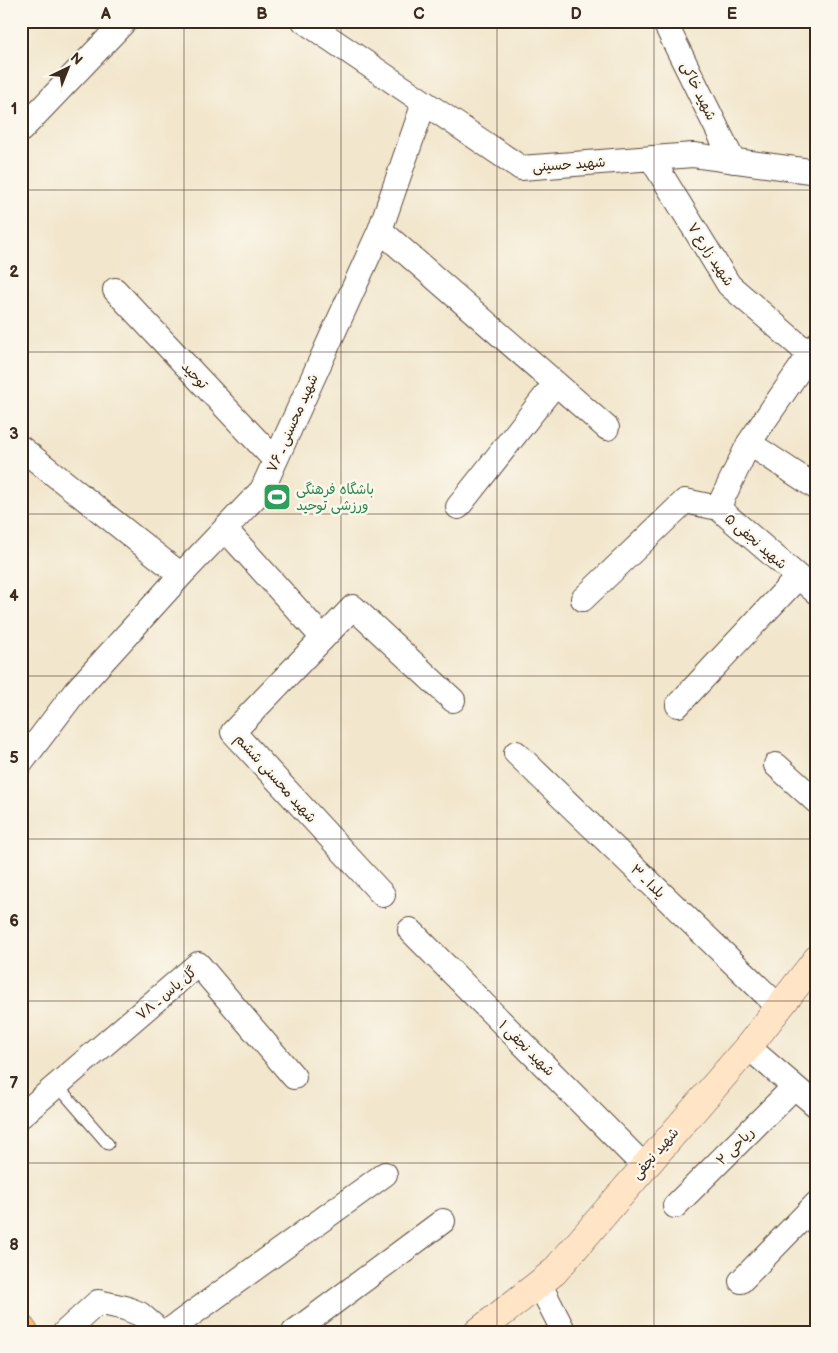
<svg xmlns="http://www.w3.org/2000/svg" width="838" height="1353" font-family="'Balsamiq Sans','Playpen Sans Arabic',sans-serif">
	<rect width="100%" height="100%" fill="#fbf7ec"/>
	<filter id="ink" filterUnits="userSpaceOnUse"><feTurbulence type="fractalNoise" baseFrequency=".02" numOctaves="2"/><feDisplacementMap in="SourceGraphic" scale="10" xChannelSelector="R" yChannelSelector="G"/><feConvolveMatrix kernelMatrix="1 2 1 2 8 2 1 2 1" color-interpolation-filters="sRGB"/></filter>
	<filter id="wash" filterUnits="userSpaceOnUse"><feTurbulence type="fractalNoise" baseFrequency=".0096" numOctaves="4" result="noise"/><feDisplacementMap in="SourceGraphic" scale="20" xChannelSelector="R" yChannelSelector="G"/><feGaussianBlur stdDeviation="1.12" result="paint"/><feColorMatrix in="noise" values="0 0 0 0 0 0 0 0 0 0 0 0 0 0 0 0 0 1.4 0 .05"/><feComposite in="paint" operator="in"/></filter>
	<g filter="url(#wash)">
		<rect width="100%" height="100%" fill="#f2e6cc"/>
	</g>
	<g filter="url(#ink)">
		<g fill="none" stroke-linecap="round" stroke-linejoin="round">
			<defs>
				<path id="lane" d="M57,1085L108,1144"/>
				<path id="street" d="M304,21L521,168L693,155L817,172
					M664,21L733,161
					M21,130L125,21
					M651,158L729,285L810,355
					M380,230L607,428
					M115,290L275,460
					M749,443L817,488
					M21,448L181,575
					M458,507L555,384
					M718,508L749,443L817,344
					M225,529L323,638
					M583,599L685,501L718,508L817,593
					M678,705L798,577
					M516,753L780,1008
					M21,763L75,692L181,575L262,490L380,230L424,103
					M776,765L817,802
					M383,895L233,732L353,607L453,700
					M410,930L644,1166
					M748,1047L817,1106
					M21,1116L198,964L294,1077
					M675,1206L794,1087
					M741,1281L817,1203
					M539,1283L564,1332
					M65,1332L98,1302L125,1308L140,1314L161,1332
					M167,1332L385,1174
					M294,1332L443,1221"/>
				<path id="secondary" d="M478,1332L554,1272L748,1047L817,959"/>
				<path id="primary" d="M21,1328L24,1332"/>
			</defs>
			<use href="#lane" stroke="#564638" stroke-width="13"/>
			<use href="#street" stroke="#564638" stroke-width="26"/>
			<use href="#secondary" stroke="#564638" stroke-width="29"/>
			<use href="#primary" stroke="#564638" stroke-width="29"/>
			<use href="#lane" stroke="#fff" stroke-width="11"/>
			<use href="#street" stroke="#fff" stroke-width="24"/>
			<use href="#secondary" stroke="#ffe4c6" stroke-width="28"/>
			<use href="#primary" stroke="#ffbb71" stroke-width="28"/>
		</g>
	</g>
	<path fill="none" stroke="#3b2a1e" stroke-width="1" stroke-opacity="0.55" d="M184,21V1332M341,21V1332M497,21V1332M654,21V1332M21,190H817M21,352H817M21,514H817M21,676H817M21,839H817M21,1001H817M21,1163H817"/>
	<defs>
		<symbol id="stadium-square" viewBox="-11 -11 22 22"><rect x="-9" y="-9" width="18" height="18" rx="4" fill="#2e9e5b" stroke="#fbf7ec"/><path d="M0-5a6.5 5 0 1 0 0 10a6.5 5 0 1 0 0-10ZM-3.5-1.8h7v3.6h-7Z" fill="#fff"/></symbol>
	</defs>
	<g fill-rule="evenodd">
		<use href="#stadium-square" x="261" y="481" width="32" height="32"/>
	</g>
	<g text-anchor="middle" stroke-width="5" stroke-linejoin="round" paint-order="stroke">
		<g font-size="14" fill="#3b2a1e" stroke="#fbf7ec">
			<text transform="translate(699 91) rotate(64)" y="5">شهید خاکی</text>
			<text transform="translate(569 164) rotate(-4)" y="5">شهید حسینی</text>
			<text transform="translate(711 254) rotate(57)" y="5">شهید زارع ۷</text>
			<text transform="translate(195 375) rotate(47)" y="5">توحید</text>
			<text transform="translate(292 423) rotate(-66)" y="5">شهید محسنی ـ ۷۶</text>
			<text transform="translate(756 541) rotate(41)" y="5">شهید نجفی ۵</text>
			<text transform="translate(276 778) rotate(48)" y="5">شهید محسنی ششم</text>
			<text transform="translate(648 881) rotate(44)" y="5">یلدا ـ ۳</text>
			<text transform="translate(166 993) rotate(-40)" y="5">گل یاس ـ ۷۸</text>
			<text transform="translate(527 1048) rotate(45)" y="5">شهید نجفی ۱</text>
			<text transform="translate(735 1146) rotate(-45)" y="5">ریاحی ۲</text>
			<text transform="translate(655 1153) rotate(-49)" y="5">شهید نجفی</text>
		</g>
		<g font-size="14" fill="#27864d" stroke="#fbf7ec" text-anchor="start">
			<text x="296" y="494">باشگاه فرهنگی<tspan x="296" dy="16">ورزشی توحید</tspan></text>
		</g>
	</g>
	<rect width="838" height="1353" fill="none" stroke="#fbf7ec" stroke-width="55"/>
	<g transform="translate(68 68) rotate(43)" stroke="#fbf7ec" stroke-width="4" paint-order="stroke">
	<path d="M0-4L9 19L0 12L-9 19Z" fill="#3b2a1e"/>
	<text y="-8" font-size="14" font-weight="bold" text-anchor="middle" fill="#3b2a1e">N</text>
	</g>
	<rect x="28" y="28" width="782" height="1298" fill="none" stroke="#3b2a1e" stroke-width="2"/>
	<g font-size="16" text-anchor="middle" font-weight="bold" fill="#3b2a1e">
		<text x="106" y="19">A</text>
		<text x="262" y="19">B</text>
		<text x="419" y="19">C</text>
		<text x="576" y="19">D</text>
		<text x="732" y="19">E</text>
		<text x="14" y="114">1</text>
		<text x="14" y="277">2</text>
		<text x="14" y="439">3</text>
		<text x="14" y="601">4</text>
		<text x="14" y="763">5</text>
		<text x="14" y="926">6</text>
		<text x="14" y="1088">7</text>
		<text x="14" y="1250">8</text>
	</g>
</svg>
